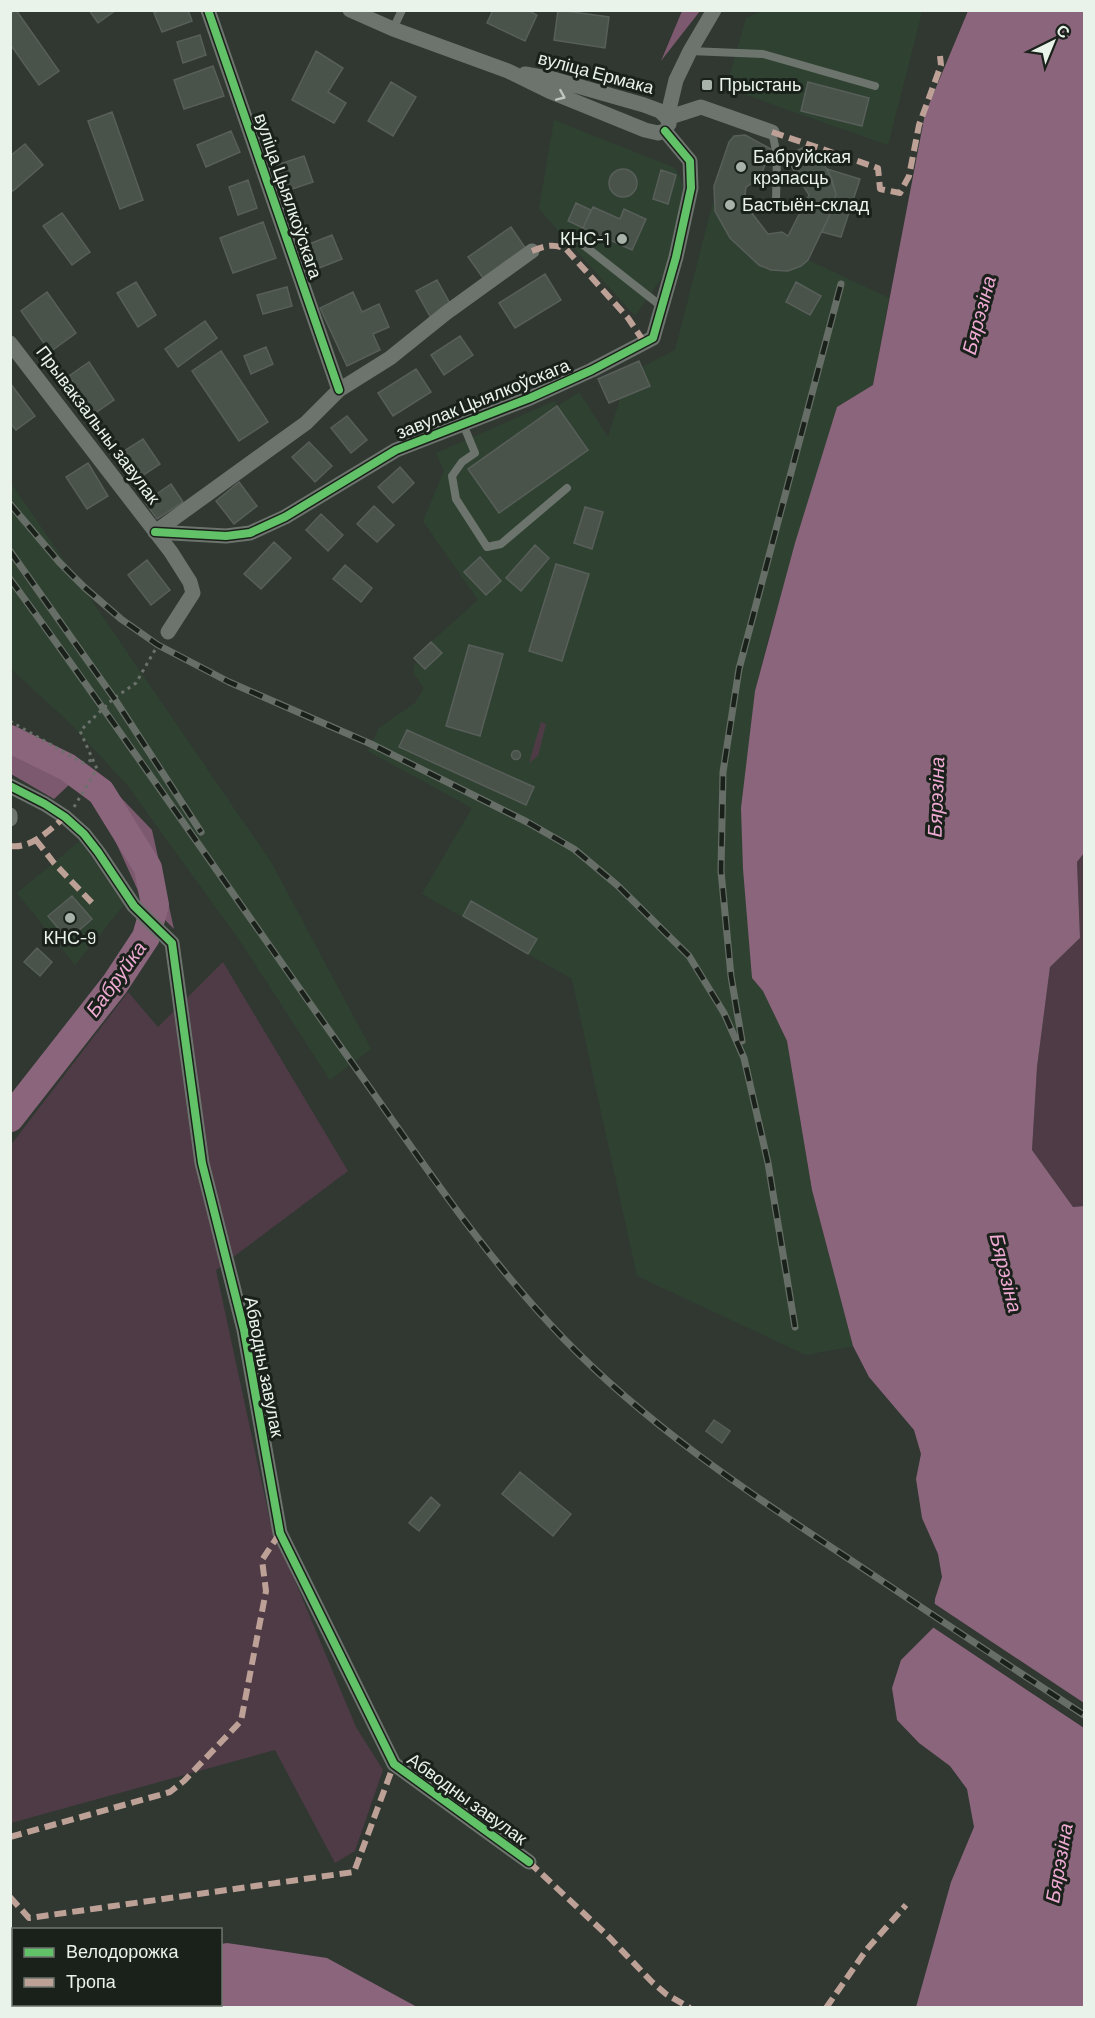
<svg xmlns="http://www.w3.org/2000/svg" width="1095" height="2018" font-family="Barlow,sans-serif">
	<rect width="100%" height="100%" fill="#303831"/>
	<path fill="#2f4231" d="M918,10L922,12L888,145L726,88L746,18L763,11Z
		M554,120L675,168L684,186L665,273L635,316L539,209Z
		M713,202L715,211L730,238L759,265L771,270L788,271L808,260L889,298L873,386L837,407L767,643L755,691L749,748L752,978L763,990L787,1041L812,1191L853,1346L806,1355L637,1276L572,979L422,894L472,808L368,751L379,728L415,703L424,688L414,674V666L418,662L425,669L442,653L431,642L478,600L423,521L444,471L436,453L555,401L558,406L579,392L608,437L620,399L609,403L598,379L639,361L642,367L675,350Z
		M11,483L271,862L371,1049L330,1080L242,944L128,786L70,723L11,669Z
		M80,841L124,905L75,965L17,893Z"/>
	<path fill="#4e3b46" d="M541,722L546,724L538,756L529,763Z
		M1084,853V1206L1073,1207L1032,1150L1037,1067L1050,967L1080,938L1077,862Z
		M223,962L348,1171L216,1270L270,1521L356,1727L383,1770L355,1851L335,1863L275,1750L11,1823L10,1146L128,992L158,1027Z"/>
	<path fill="#7c596e" d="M682,11H700L661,61Z
		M11,730L106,782L152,830L174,929L140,895L102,812L71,783L54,799L11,774Z"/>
	<path fill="#8b657c" d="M968,11H1084V853L1077,862L1080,938L1050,967L1037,1067L1032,1150L1073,1207L1084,1206V2007H916L951,1882L974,1827L967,1789L950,1766L919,1743L897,1720L892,1688L901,1660L933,1628L935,1599L942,1577L938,1554L922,1518L916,1479L921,1454L914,1430L869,1377L853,1346L812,1190L787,1041L763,991L752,978L743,869L741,808L755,691L795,543L837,407L873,385L925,114Z
		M227,1943L327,1958L417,2007H11V1945H14V2004H220L221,1944Z"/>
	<path fill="#303831" d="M932,1602L1084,1703V1728L931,1626Z"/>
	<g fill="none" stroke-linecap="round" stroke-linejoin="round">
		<path stroke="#8b657c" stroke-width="28" d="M10,739L67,767L101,792L148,868L155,905L146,937L115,984L10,1118"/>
	</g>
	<path fill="#49534a" stroke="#585e59" stroke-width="1.5" d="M16,10L59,71L39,85L10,44V14Z
		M89,10H116L98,23Z
		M161,10H188L192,21L162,32L154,13Z
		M493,10H527L537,15L525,41L487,23Z
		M558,10L609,17L605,48L554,40Z
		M200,35L206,55L183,63L177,42Z
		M316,51L343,68L328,92L346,103L334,123L292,100Z
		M213,66L224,96L184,109L174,80Z
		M391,82L416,97L393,136L368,121Z
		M808,82L869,98L862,126L801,111Z
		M112,112L143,200L120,209L88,121Z
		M231,131L240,152L206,167L197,145Z
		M745,135L771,149L760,178L746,187L744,203L768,234L782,232L788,236L809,195L785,156L806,146L811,148L818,153L832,179L836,194L833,208L808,260L801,266L788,271L771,270L759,265L730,238L715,211L714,186L729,142L734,136Z
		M25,144L43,165L13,191L10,188V156Z
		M304,156L313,182L286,191L277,165Z
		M609 183a14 14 0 1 1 28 0a14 14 0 1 1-28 0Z
		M827,169L860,179L841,237L822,232L833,208L836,194Z
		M661,170L676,175L668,204L653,199Z
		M248,180L257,208L238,215L229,187Z
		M576,203L591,210L583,228L568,221Z
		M593,207L620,219L624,209L646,219L632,250L583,228Z
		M62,213L90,252L72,265L43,226Z
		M263,222L276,258L233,273L220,238Z
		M511,227L526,249L483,278L468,257Z
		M332,235L342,259L309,272L299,248Z
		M545,274L561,300L515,328L499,303Z
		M437,280L452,307L431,318L416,291Z
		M136,282L156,315L138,327L117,293Z
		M796,282L821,296L810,315L786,302Z
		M287,287L292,306L263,314L257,295Z
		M47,292L76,333L50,352L21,311Z
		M353,292L362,312L379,304L389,327L373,334L380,350L347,366L320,308Z
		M205,321L217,338L178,367L165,349Z
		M460,336L473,355L444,375L431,355Z
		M266,347L273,364L251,374L244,356Z
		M221,351L268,422L239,441L192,371Z
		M639,361L650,386L609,403L598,379Z
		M89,362L114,400L94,414L69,376Z
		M416,369L431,392L393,416L378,393Z
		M10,383L35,416L16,430L10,423Z
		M557,406L588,450L499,513L468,469Z
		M347,416L367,440L351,453L331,428Z
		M143,439L160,464L133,482L116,456Z
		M309,442L332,466L315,482L292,457Z
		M88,463L108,496L87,509L66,477Z
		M400,467L414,483L393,503L378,487Z
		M239,482L257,506L234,524L216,501Z
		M171,484L183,502L157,519L145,502Z
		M374,506L394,525L377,542L357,524Z
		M585,507L603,512L592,549L574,543Z
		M321,514L343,535L328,551L306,530Z
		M274,542L291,558L261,589L244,574Z
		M535,545L549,558L521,591L506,578Z
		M480,557L501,581L486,595L464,572Z
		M147,560L170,590L151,605L128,575Z
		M556,564L589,574L562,661L529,651Z
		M345,565L372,588L361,602L333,579Z
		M431,642L442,653L425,669L414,658Z
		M469,645L503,654L480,736L446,726Z
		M407,730L534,787L526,805L399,747Z
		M511.5 755a4.5 4.5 0 1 1 9 0a4.5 4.5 0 1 1-9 0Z
		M72,896L92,919L68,940L48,916Z
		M471,901L537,939L528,954L463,916Z
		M37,948L52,962L40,976L24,962Z
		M714,1420L730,1431L722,1443L706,1431Z
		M520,1472L571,1514L553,1536L502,1494Z
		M431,1497L440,1505L419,1531L409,1523Z"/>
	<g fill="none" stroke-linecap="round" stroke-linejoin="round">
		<path stroke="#6c716c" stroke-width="3" stroke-dasharray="3 4.5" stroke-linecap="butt" d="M10,721L83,763L92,760
			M74,807L97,769L80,731L114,698L136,683L159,643"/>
		<path stroke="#6d746d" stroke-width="8" d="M393,29L402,10
			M690,51L763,54L875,86
			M772,132L777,155L776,201
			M572,236L661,306
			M463,424L475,453L462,462L452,476L456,499L487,547L501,544L567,488"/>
		<path stroke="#6d746d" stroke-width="15" d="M208,10L339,390
			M350,10L393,29L508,71L549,91L645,130L658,133L665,131
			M714,10L690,51L676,80L667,118L701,107L772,132
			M525,74L553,79L644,105L660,111L667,118L669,124
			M10,343L171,552L190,582L193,593L168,632
			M155,532L226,536L250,533L285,517L396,450L530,398L592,370L653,338L676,257L691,188L690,161L665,131
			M155,532L306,423L339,390L390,358L446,313L532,251
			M10,786L45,804L65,817L84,834L98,852L134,906L172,943L202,1163L244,1330L280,1533L394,1764L529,1862
			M10,815V819"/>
		<defs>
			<path id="rail" d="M10,504L59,562L84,587L121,619L158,645L229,682L371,744L527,822L574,849L617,885L689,956L724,1013L744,1058L768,1163L795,1327
				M10,551L114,698L201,832
				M10,579C128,740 239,904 355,1067C421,1160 483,1255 563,1338C646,1424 746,1491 846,1557C925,1610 1005,1663 1084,1715
				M742,1041L731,976L721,871L723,772L739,669L841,284"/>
		</defs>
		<use href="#rail" stroke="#676e67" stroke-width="7"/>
		<use href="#rail" stroke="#1a211a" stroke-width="4.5" stroke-dasharray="14" stroke-linecap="butt"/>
		<path stroke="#bda197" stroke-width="6" stroke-dasharray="12 6" stroke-linecap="butt" d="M772,132L878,168L880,189L900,193L909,176L919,125L941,65L940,56
			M532,251C545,246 553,243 566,249L628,318L644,342
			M36,840L54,863L94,905
			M10,846C32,849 49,830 65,817
			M10,1837L170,1792L184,1781L241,1721L266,1591L262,1560L280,1533
			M529,1862L609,1937L652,1982L666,1994L690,2008
			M10,1897L29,1918L354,1872L394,1764
			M826,2008L867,1949L906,1905"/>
		<defs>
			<path id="cycleway" d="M208,10L339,390
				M155,532L226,536L250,533L285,517L396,450L530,398L592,370L653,338L676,257L691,188L690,161L665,131
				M10,786L45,804L65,817L84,834L98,852L134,906L172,943L202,1163L244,1330L280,1533L394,1764L529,1862"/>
		</defs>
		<use href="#cycleway" stroke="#1a211a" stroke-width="11"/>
		<use href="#cycleway" stroke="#61c268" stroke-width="8"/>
	</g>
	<defs><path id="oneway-chevron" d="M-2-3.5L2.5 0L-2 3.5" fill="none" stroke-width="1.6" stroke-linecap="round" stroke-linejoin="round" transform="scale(1.5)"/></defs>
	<use stroke="#bec7be" href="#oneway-chevron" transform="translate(561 96) rotate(23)"/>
	<g fill="#a8b2a9" stroke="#1a211a" stroke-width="2">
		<rect x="701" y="79" width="12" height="12" rx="3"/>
		<circle cx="741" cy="167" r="6"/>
		<circle cx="730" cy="205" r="6"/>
		<circle cx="622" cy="239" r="6"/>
		<circle cx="70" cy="918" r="6"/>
	</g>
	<g text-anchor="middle" stroke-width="6" stroke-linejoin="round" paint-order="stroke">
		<g font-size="18" fill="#e9f3ea" stroke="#1a211a">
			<text transform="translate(596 73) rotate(15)" y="6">вуліца Ермака</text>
			<text transform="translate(288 196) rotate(71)" y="6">вуліца Цыялкоўскага</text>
			<text transform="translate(483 399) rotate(-22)" y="6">завулак Цыялкоўскага</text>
			<text transform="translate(98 425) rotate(53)" y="6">Прывакзальны завулак</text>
			<text transform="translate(264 1367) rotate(79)" y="6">Абводны завулак</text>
			<text transform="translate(467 1799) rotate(36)" y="6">Абводны завулак</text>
		</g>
		<g font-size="18" fill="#e9f3ea" stroke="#1a211a" text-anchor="start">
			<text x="719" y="91">Прыстань</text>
			<text x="753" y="163">Бабруйская<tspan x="753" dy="21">крэпасць</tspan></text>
			<text x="742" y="211">Бастыён-склад</text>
			<text x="610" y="245" text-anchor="end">КНС-1</text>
			<text x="70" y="944" text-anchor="middle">КНС-9</text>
		</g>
		<g font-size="20" font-style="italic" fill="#efaad4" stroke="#1a211a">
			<text transform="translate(979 315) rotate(-75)" y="7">Бярэзіна</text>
			<text transform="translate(936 797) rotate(-88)" y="7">Бярэзіна</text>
			<text transform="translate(116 979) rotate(-54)" y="7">Бабруйка</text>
			<text transform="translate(1006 1273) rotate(76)" y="7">Бярэзіна</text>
			<text transform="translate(1059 1863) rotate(-80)" y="7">Бярэзіна</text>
		</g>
	</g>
	<rect width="1095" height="2018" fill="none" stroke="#e9f3ea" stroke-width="24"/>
	<rect x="12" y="1928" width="210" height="78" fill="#1a211a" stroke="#6d756d" stroke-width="1.5"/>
	<rect x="24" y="1948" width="30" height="9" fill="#61c268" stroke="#6d756d" stroke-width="1.5"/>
	<text x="66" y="1958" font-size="18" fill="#e9f3ea">Велодорожка</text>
	<rect x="24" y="1978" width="30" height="9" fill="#bda197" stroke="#6d756d" stroke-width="1.5"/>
	<text x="66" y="1988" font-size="18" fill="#e9f3ea">Тропа</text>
	<g transform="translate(1053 42) rotate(43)" stroke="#1a211a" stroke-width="4.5" paint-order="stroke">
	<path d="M0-4.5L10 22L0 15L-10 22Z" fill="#e9f3ea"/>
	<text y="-9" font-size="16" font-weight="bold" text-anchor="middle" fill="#e9f3ea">С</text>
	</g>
</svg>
